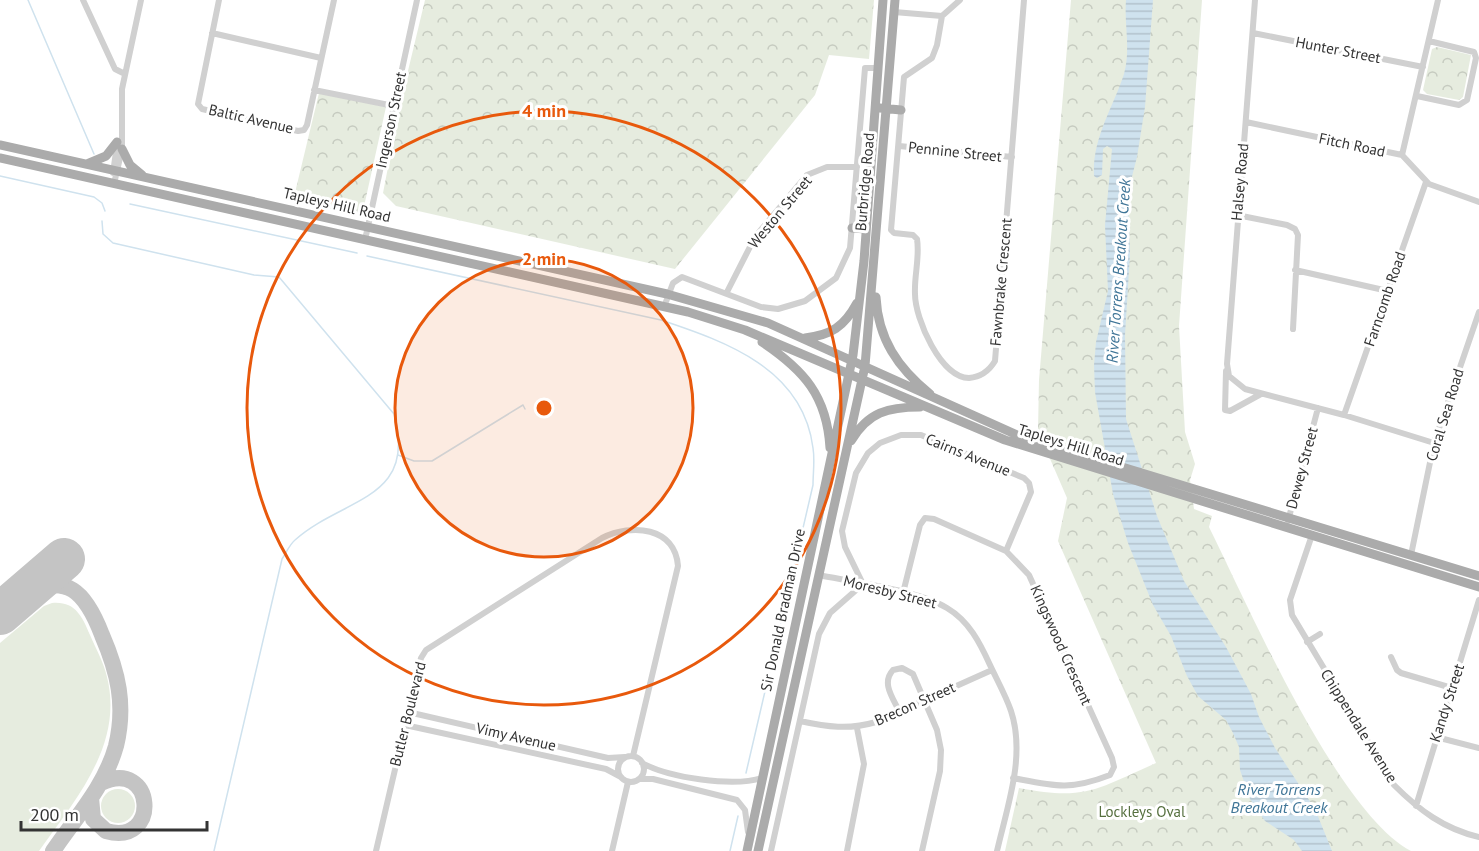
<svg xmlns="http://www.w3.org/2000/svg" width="1479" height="851" font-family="'PT Sans',sans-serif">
	<defs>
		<pattern id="park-crowns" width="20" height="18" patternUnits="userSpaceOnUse" patternTransform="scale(1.5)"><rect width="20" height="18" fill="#e6ecdf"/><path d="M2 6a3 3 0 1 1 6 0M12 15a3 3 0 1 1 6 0" fill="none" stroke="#c6cbc0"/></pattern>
		<pattern id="water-rules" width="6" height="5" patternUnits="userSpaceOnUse" patternTransform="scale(1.5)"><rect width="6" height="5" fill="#cfe2ee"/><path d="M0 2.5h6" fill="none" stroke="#b2c2cd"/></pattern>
	</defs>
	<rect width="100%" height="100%" fill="#fff"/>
	<path fill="#e6ecdf" d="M52,603C75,601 82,616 90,635C96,649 104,663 107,677C124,745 75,800 39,851H0V643L44,606Z
		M101 806a17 17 0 1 1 34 0a17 17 0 1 1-34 0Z"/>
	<path fill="url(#park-crowns)" d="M425,0H874L869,59L829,55L815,95L675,269L396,206L383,193L401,100Z
		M1071,0H1202L1179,326L1185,432L1195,464L1190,480L1194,509L1212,516L1209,527C1249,607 1337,812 1411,851H1005L1019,788C1086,801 1097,789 1156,763L1058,541L1067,498L1038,431L1039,380Z
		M1437,47L1471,55L1463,97L1459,100L1427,94L1423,90L1432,49Z
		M319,93L386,107L363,211L358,215L293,201Z"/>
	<path fill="url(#water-rules)" d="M1126,0H1153L1145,107L1137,157L1128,192L1130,254L1125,335L1126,419L1157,516L1184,581L1226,647L1251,694L1259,717L1275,748L1315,809L1332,851H1302L1294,840L1265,821L1250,799L1240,770L1239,747L1233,733L1226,720L1198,696L1187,676L1171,636L1153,605L1128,543L1113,494L1095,392L1094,365L1096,342L1108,291L1105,225L1112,149L1107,146L1103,149L1102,175L1097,178L1094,176C1092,138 1113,108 1124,74C1131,48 1124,26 1126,0Z"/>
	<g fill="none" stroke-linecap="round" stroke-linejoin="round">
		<path stroke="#cfe2ee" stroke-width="1.5" d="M28,0L94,154
			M0,176L94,197L102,203L105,211
			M130,204L357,253
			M102,221L103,234L113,243L254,275L279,277L394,414C418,501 343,497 295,540C290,544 286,553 282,559L214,851
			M367,256L661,320C727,342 803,369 813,448C815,460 813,473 813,485L746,773
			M398,455L414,461H432L523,405L525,409
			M730,851L738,816"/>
		<path stroke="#c4c4c4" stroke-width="16" d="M21,596C67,570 86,593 102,635C118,672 126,705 116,746C105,786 76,817 53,851
			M91,798L93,819L106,831C161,847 155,757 101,783"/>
		<path stroke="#c4c4c4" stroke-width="42" d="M0,614L64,559"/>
		<path stroke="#d0d0d0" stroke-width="6" d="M83,0L115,69L125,74
			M219,0L198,104L202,109L298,131L304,130L307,125L334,0
			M960,0L942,16L937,45L932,58L904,77L891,230L894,233L913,235L917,239C920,257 914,276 915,294C915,319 941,378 969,378C981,377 989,371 995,361L1024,0
			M1255,0L1227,364L1229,376L1245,389L1344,415L1434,443
			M894,12L942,16
			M212,33L321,58
			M1253,33L1423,67
			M314,90L394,106
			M1417,96L1459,105L1467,100L1476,58L1474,52L1429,41
			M1246,122L1402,155L1429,184L1479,202
			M899,146L1012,157
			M1402,155L1438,0
			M113,173L117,145
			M114,184L122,149V89L141,0
			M1237,215L1287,225L1295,229L1298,235L1293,329
			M365,240L417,0
			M1295,270L1388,291
			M727,292L755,237L807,175L827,167H857
			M664,307L673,283L682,277L761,307L778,309L805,301L836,278L850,248L865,68H877
			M1226,371L1225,410L1230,411L1261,394
			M1344,415L1426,182
			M1288,521L1318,408
			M1312,535L1290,600L1292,615L1394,785C1419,810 1444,829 1479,837
			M1411,555L1434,443L1479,312
			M818,575C854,582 917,590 947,608C969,621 980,643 990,665C997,680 1006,696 1011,711C1026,756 1007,807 997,851
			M863,584L845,547L842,531L856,473L868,453L880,443L901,435H921L1024,478L1029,483L1031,492L1006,551
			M903,593L920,525L925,518L934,519L1006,551L1029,575L1112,758L1114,767L1110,775C1069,791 1054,786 1013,778
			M1307,642L1320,634
			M1391,657L1397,670L1401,673L1452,688
			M899,711C893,698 881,683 893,670L902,668L913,674L937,730L941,750L940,771L922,851
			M408,712L608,758L625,757
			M800,721C827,727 849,730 876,722L992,670
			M405,725L606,769L621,777
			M1436,737L1479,748
			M618 769a13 13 0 1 1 26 0a13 13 0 1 1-26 0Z
			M642,763C669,778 733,787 762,778
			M639,779H653L737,800L745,810L748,832
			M1416,806L1479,600
			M376,851L421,658L426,650L602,538C632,523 675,527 678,566L633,756
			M612,851L628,782
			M771,851L819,634L830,613L863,584
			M847,851L864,764L857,728"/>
		<path stroke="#ababab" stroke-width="9" d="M880,108L901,110
			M0,145L667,294L768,323L1017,435L1479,576
			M122,149L130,165L142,175
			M0,158L688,312L745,330L1005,440L1479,587
			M87,164L106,156L117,142
			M852,228L866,229
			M876,297C878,339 898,368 930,394
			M805,338C831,335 844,327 857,303
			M762,342C804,370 827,396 830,448
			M851,441C868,412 888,407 920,407
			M747,851L853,355L864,261L883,0
			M758,851L865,366L895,0"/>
	</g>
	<circle cx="544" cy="408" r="149" fill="#e8590c" fill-opacity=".12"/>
	<g fill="none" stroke="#e8590c" stroke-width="3">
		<circle cx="544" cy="408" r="149"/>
		<circle cx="544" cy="408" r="297"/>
	</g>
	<g text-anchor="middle" stroke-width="6" stroke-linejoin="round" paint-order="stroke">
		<g font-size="15" fill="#333" stroke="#fff">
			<text transform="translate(1338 50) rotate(11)" y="5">Hunter Street</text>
			<text transform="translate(251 119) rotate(13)" y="5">Baltic Avenue</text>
			<text transform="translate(391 120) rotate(-78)" y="5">Ingerson Street</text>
			<text transform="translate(1352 145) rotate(12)" y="5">Fitch Road</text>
			<text transform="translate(955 152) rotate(6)" y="5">Pennine Street</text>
			<text transform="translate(865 182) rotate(-85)" y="5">Burbridge Road</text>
			<text transform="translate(1240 182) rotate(-85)" y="5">Halsey Road</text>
			<text transform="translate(337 205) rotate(13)" y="5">Tapleys Hill Road</text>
			<text transform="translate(780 212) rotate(-50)" y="5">Weston Street</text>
			<text transform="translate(1001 282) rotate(-85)" y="5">Fawnbrake Crescent</text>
			<text transform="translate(1385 299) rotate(-71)" y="5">Farncomb Road</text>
			<text transform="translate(1445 415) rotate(-73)" y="5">Coral Sea Road</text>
			<text transform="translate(1071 445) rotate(17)" y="5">Tapleys Hill Road</text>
			<text transform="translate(968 455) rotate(22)" y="5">Cairns Avenue</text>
			<text transform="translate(1302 468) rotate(-75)" y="5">Dewey Street</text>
			<text transform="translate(890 592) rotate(14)" y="5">Moresby Street</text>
			<text transform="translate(783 610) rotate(-78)" y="5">Sir Donald Bradman Drive</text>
			<text transform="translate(1061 645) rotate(66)" y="5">Kingswood Crescent</text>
			<text transform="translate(1447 703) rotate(-72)" y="5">Kandy Street</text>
			<text transform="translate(915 704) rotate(-24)" y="5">Brecon Street</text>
			<text transform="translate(408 714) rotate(-76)" y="5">Butler Boulevard</text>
			<text transform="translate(1359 726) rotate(58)" y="5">Chippendale Avenue</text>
			<text transform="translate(516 737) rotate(13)" y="5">Vimy Avenue</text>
		</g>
		<g font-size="15" fill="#56703f" stroke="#fff">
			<text x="1142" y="817">Lockleys Oval</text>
		</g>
		<g font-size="16" font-style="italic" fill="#3f7597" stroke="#fff">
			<text transform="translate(1118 271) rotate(-86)" y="6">River Torrens Breakout Creek</text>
			<text x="1279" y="795">River Torrens<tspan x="1279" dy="18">Breakout Creek</tspan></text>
		</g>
	</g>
	<circle cx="544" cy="408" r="9" fill="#e8590c" stroke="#fff" stroke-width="3"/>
	<g font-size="18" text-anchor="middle" font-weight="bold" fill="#e8590c" stroke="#fff" stroke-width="6" stroke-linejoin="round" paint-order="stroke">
		<text x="544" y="117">4 min</text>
		<text x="544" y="265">2 min</text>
	</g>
	<path d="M21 821v9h186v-9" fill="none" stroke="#333333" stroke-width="3"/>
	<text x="30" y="821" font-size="18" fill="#333333" stroke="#ffffff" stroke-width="4.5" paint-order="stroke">200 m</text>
</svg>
